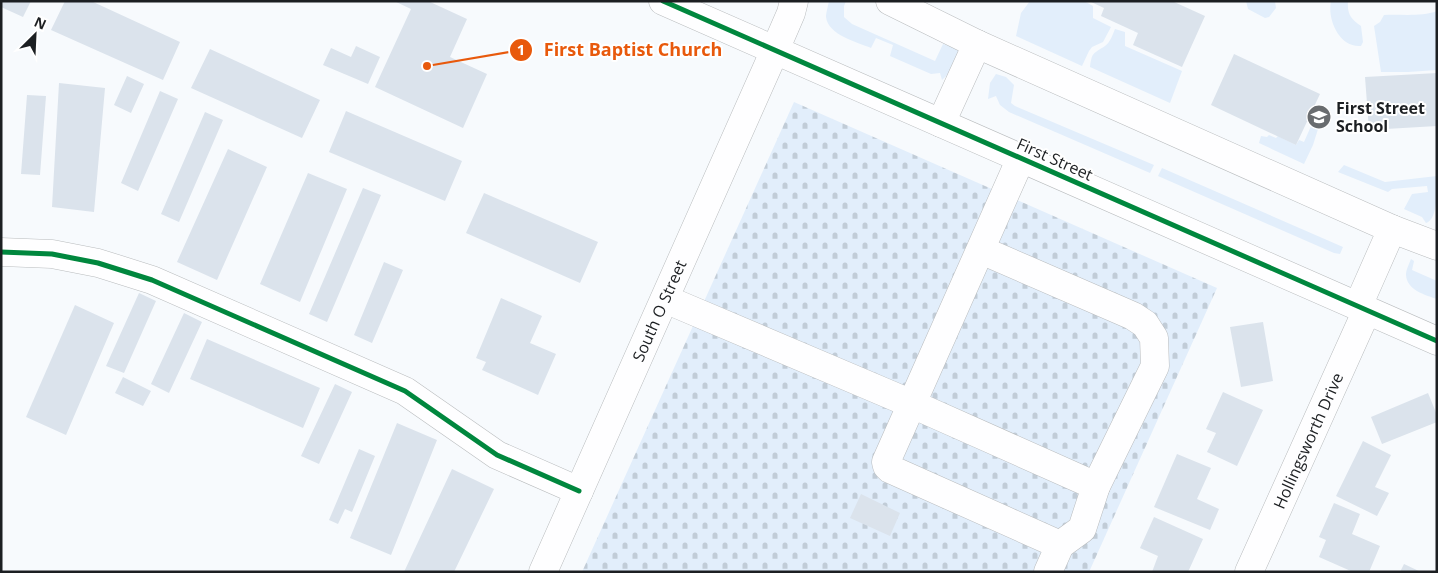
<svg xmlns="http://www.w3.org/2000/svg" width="1438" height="573" font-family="'Open Sans',sans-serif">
	<defs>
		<pattern id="cemetery-stones" width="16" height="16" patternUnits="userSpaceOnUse" patternTransform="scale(1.25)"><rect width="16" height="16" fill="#e2eefb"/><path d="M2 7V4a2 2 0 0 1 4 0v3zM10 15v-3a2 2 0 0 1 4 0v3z" fill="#c1ccd7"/></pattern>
	</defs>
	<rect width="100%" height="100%" fill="#f7fafd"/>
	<path fill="#e2eefb" d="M829,1H846L844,6V17L852,24L935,61L943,44L959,49C956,63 952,71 942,80L940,73L931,74L890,56L893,45L876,38L871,48C857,42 828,35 826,17C826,13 828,6 829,1Z
		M1030,1H1084L1093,6V18L1111,27L1103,42L1092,47L1089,51L1082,66L1016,36L1021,13Z
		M1246,1H1275L1276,8L1269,17L1265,18L1248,9Z
		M1331,1H1348C1347,14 1351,19 1361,26L1363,42L1361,46C1339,48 1327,19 1331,1Z
		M1437,11V70L1408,72H1381L1374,26L1380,22L1384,15C1401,14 1421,17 1437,11Z
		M1115,29L1125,32V46L1182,71L1170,103L1090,67C1092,52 1093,54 1105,46C1110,43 1113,34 1115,29Z
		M996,74L1006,77L1014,85L1011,103L1015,106L1154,165L1150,173L1009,112L1000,105L996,96L988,99L990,83Z
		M1319,108L1324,110L1313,145L1304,164L1259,143L1261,136L1267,137L1269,135L1276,138L1278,136L1296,145L1299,140L1304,142Z
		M1344,165L1385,182L1437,176C1437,189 1438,220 1426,223L1422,217L1404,209L1412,194L1428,192L1427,186L1392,189L1388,192L1338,172Z
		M1162,168L1343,247L1340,254L1334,253L1158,176Z
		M1411,259L1414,261L1412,270L1437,281V299C1425,295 1407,290 1406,275C1406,270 1409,264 1411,259Z"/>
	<path fill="url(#cemetery-stones)" d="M794,102L1217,288L1089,572H582Z"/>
	<path fill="#dbe3ec" d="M1,1H31L23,17L1,7Z
		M65,1H91L180,42L163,80L51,30Z
		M394,1H428L467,19L450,57L487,74L463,128L375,87L411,9Z
		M1089,1H1172L1205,16L1182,67L1133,45L1138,33L1101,16L1104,8Z
		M356,46L380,57L368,84L323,65L331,48L351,57Z
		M210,49L320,100L302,138L191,88Z
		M1234,54L1320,94L1296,145L1211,105Z
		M1437,73V126L1369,130L1365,77Z
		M127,76L144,84L131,113L114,105Z
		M59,83L105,88L94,212L52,207Z
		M160,91L178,99L138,191L121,183Z
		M27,95L46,96L40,175L21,174Z
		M346,111L462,161L445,201L329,152Z
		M205,112L223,120L179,222L161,214Z
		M228,149L267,167L217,280L177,262Z
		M308,173L347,189L300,302L260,284Z
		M363,188L381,195L327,322L309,314Z
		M484,193L598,242L580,283L466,233Z
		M384,262L403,270L372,343L354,335Z
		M139,293L156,301L124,373L106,366Z
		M501,298L542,316L530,343L556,354L538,395L482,370L486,362L476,358Z
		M75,305L114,323L66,435L26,417Z
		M184,313L202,322L169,393L151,384Z
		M1263,322L1273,381L1241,387L1230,327Z
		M207,339L320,388L303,428L190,379Z
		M123,377L151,391L143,406L115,393Z
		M335,384L352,392L319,464L301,456Z
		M1223,392L1263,410L1237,466L1207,452L1216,433L1206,429Z
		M1428,393L1437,415V422L1382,444L1371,417Z
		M397,423L437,440L391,555L350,538Z
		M1363,441L1391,455L1375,487L1389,493L1377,516L1336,496Z
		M359,449L375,456L352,512L345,509L338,524L329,520Z
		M1177,454L1211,468L1197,499L1219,509L1210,530L1154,507Z
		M452,469L494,489L454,572H404Z
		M861,494L900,513L890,536L850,518Z
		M1334,503L1360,514L1352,534L1380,546L1369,572H1353L1319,557L1326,540L1319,537Z
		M1154,517L1203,539L1188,572H1152L1158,556L1140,548Z
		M1404,564L1421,572H1400Z"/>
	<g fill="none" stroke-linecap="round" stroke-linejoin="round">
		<defs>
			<g id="minor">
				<path d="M663,1L1437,341"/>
				<path d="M890,1L977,44"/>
				<path d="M941,123L977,44L1392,229L1358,306"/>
				<path d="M1021,158L886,462L887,466L890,469L1060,545"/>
				<path d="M1392,229L1437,246"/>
				<path d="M981,250L1133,316L1145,324L1154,338L1155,366L1096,486L1082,529L1060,545L1048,572"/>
				<path d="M1,252L52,254L98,263L152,280L405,391L497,455L579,491"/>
				<path d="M665,299L912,404L1096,486"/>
				<path id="s1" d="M543,572L775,50L791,13L794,1"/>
				<path id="s2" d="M1249,572L1367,310"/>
			</g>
		</defs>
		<use href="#minor" stroke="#b9bcbe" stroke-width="29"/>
		<use href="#minor" stroke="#fefeff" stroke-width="28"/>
		<defs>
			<path id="cycleway" d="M663,1L1437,341
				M1,252L52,254L98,263L152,280L405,391L497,455L579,491"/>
		</defs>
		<use href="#cycleway" stroke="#fff" stroke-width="8"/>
		<use href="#cycleway" stroke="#00873e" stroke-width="5"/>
	</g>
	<defs>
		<symbol id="school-disc" viewBox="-11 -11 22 22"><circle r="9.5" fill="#696c6f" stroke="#fff"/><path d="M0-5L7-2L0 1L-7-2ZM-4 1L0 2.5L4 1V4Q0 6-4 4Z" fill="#fff"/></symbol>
	</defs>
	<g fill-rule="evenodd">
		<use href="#school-disc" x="1305" y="103" width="28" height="28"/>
	</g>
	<g text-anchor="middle" stroke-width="4" stroke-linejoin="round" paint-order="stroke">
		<g font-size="16" font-weight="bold" fill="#1c1f22" stroke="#fff" text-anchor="start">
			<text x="1336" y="114">First Street<tspan x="1336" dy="18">School</tspan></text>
		</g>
		<g font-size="16" fill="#1c1f22" stroke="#fff">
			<text transform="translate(1055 159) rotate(24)" y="6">First Street</text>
			<text dy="6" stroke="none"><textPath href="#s1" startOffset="286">South O Street</textPath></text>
			<text dy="6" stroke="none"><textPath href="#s2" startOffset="144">Hollingsworth Drive</textPath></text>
		</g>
	</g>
	<path fill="none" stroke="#e8590c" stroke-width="2" d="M427 66L521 50"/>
	<g fill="#e8590c" stroke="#fff" stroke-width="2">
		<circle cx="427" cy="66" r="5"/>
		<circle cx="521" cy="50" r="12"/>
	</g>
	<g font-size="15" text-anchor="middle" font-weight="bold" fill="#fff">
		<text x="521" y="55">1</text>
	</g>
	<g font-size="18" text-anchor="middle" font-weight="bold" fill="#e8590c" stroke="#fff" stroke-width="4" stroke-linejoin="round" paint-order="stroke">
		<text x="633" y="56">First Baptist Church</text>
	</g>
	<rect width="1438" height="573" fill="none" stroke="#1c1f22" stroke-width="5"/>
	<g transform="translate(35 35) rotate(24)" stroke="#ffffff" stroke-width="4" paint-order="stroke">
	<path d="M0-4L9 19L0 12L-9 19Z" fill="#1c1f22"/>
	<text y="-8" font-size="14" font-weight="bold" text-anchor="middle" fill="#1c1f22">N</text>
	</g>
</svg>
